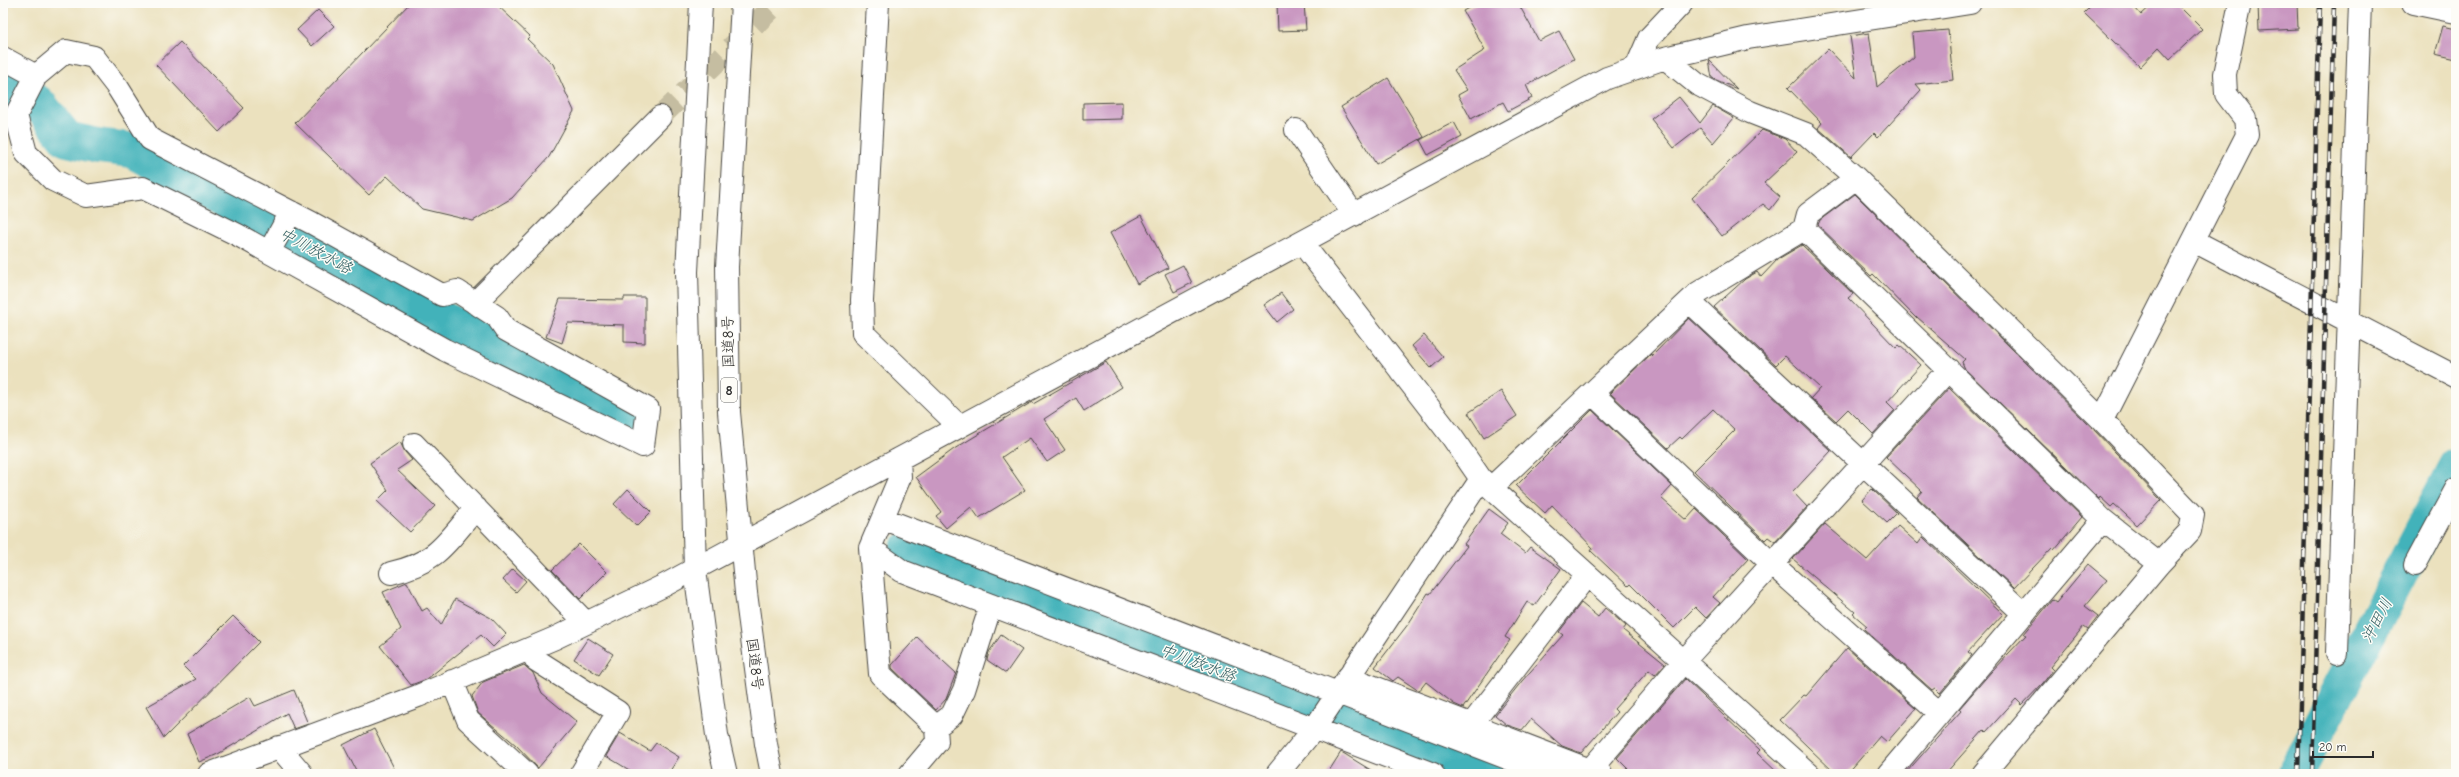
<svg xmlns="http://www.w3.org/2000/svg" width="2459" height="777" font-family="'Comic Neue','Klee One',sans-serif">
	<rect width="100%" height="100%" fill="#fdfcf7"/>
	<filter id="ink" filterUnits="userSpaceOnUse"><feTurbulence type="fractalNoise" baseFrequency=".025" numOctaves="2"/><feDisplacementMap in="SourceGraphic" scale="8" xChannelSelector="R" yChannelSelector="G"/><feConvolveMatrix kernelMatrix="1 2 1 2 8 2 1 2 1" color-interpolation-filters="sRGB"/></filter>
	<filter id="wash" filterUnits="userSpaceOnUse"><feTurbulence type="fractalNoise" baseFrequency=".012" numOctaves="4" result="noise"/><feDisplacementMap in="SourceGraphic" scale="16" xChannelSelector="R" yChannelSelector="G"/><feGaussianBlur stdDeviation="0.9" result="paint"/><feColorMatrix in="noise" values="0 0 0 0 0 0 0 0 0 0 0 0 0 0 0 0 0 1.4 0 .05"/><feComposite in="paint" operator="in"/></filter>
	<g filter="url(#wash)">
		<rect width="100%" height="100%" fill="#ebe1be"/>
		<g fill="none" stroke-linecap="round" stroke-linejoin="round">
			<path stroke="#42b2ba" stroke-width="36" d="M3,84L38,103L67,139L98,146L131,150L633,422
				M907,550L1489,774
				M2295,774L2456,466"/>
		</g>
		<g id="blocks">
			<path fill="#c997c1" d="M410,3H495L530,36L527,39L553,64L574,111L549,157L512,198L473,221L422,209L387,176L369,195L295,123Z
				M1277,3H1304L1306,30L1278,31Z
				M1478,3H1518L1539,41L1559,31L1574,59L1526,85L1532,98L1508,111L1503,102L1471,119L1458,95L1467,90L1454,70L1485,50L1463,11Z
				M2094,3H2131L2141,15L2154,3H2176L2202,29L2170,59L2159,47L2140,67L2084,13Z
				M2258,3H2297L2298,29L2259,31Z
				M318,10L334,26L312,46L297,30Z
				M2443,26L2456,29V59L2435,54Z
				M1948,30L1953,80L1916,84L1921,90L1878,137L1874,133L1851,157L1818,128L1822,123L1788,88L1828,49L1856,78L1850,36L1869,33L1877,87L1914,57L1912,33Z
				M180,42L244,108L219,132L156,65Z
				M1709,60L1737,89L1712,78Z
				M1388,78L1424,137L1376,164L1341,107Z
				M1679,97L1700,123L1713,106L1734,118L1713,143L1700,128L1674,148L1651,119Z
				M1122,102V119L1083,120V103Z
				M1454,122L1462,137L1428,155L1420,140Z
				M1762,130L1785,139L1797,152L1764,183L1780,197L1770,210L1763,204L1722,236L1692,198Z
				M1855,194L2093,429L2161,500L2137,525L2114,504L2111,507L2100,497L2099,499L1965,369L1962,362L1965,359L1917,317L1916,318L1873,274L1871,276L1818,225L1820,220Z
				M1141,216L1168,268L1137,284L1110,233Z
				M1802,245L1853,294L1848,298L1896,348L1899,345L1921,365L1887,402L1895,410L1873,434L1848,409L1836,421L1811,398L1820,388L1785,356L1776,365L1714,307L1745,279L1757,272L1761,277L1778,259Z
				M1183,265L1192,283L1174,292L1165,274Z
				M1281,293L1293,309L1277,322L1264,305Z
				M624,297H645V343L624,342V325L568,323L562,343L546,337L560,299L624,300Z
				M1689,318L1831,451L1793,492L1807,507L1775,542L1768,537L1765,540L1694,471L1735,430L1713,409L1682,439L1680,437L1668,448L1610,393L1651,354L1652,356Z
				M1424,335L1443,357L1431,368L1412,346Z
				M1106,362L1122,387L1084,411L1076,398L1044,419L1065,450L1047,462L1030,438L1002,457L1025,490L979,518L971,507L946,528L936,516L941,512L916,477L954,449L1032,402L1033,404Z
				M1949,388L2082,517L2054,550L2052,548L2014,588L1917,497L1922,491L1886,457Z
				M1501,391L1517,416L1484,438L1468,413Z
				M1592,410L1672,486L1661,498L1686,520L1696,509L1748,559L1713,597L1720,603L1706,618L1695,607L1674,628L1630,584L1628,586L1591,551L1593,548L1552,505L1545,513L1516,486Z
				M400,442L405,452L412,460L397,470L435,506L410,532L377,501L388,490L370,463Z
				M628,489L651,512L637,526L614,504Z
				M1872,489L1897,513L1887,523L1862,500Z
				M1489,509L1508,523L1500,534L1525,553L1530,547L1561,569L1534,606L1527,602L1505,637L1510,640L1463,708L1454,704L1426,682L1419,691L1398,677L1393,681L1375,667L1409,623L1428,593L1430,594L1467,546L1464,544Z
				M1825,524L1867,560L1898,526L1918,544L1923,537L2003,614L1968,652L1972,655L1940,693L1935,688L1932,690L1864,629L1867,626L1853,614L1855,612L1793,559Z
				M579,544L607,572L580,599L552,570Z
				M2088,564L2107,580L2085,606L2098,616L2088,629L2084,626L2050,667L2053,670L2043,683L2022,705L2016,699L1986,732L1984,730L1945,774H1905L1961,711L1959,709L1991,672L2026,635L2024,634L2052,600L2056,603Z
				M513,569L526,581L516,592L503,580Z
				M407,582L422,611L427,608L441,625L455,599L491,618L506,634L493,647L481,635L427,679L411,685L380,646L401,629L383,592Z
				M1581,603L1598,617L1605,608L1626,626L1623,630L1665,664L1655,675L1649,670L1614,709L1617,712L1581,753L1562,746L1531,719L1522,730L1507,725L1495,715L1522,681L1563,635L1559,632Z
				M233,616L259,642L164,738L146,707L196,679L183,666Z
				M1001,635L1022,650L1006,673L987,660L989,652Z
				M917,637L956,673L946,699L936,710L892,668V665Z
				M588,638L613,654L599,675L574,659Z
				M1847,648L1916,709L1887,742L1880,736L1847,774H1836L1780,720L1804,695L1806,696Z
				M524,665L533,673L542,693L577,722L538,768L516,745L478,713L472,696L483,682Z
				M1685,679L1760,750L1757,753L1779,774H1633L1617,758Z
				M294,690L308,724L294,729L287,713L218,754L199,762L187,734L250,697L255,706Z
				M374,729L394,768L382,774H358L343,745Z
				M620,733L650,751L656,743L679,757L668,774H636L606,756Z
				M1341,752L1343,753L1377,774H1327Z"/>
		</g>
	</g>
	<g filter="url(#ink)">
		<use href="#blocks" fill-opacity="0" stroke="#484641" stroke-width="1"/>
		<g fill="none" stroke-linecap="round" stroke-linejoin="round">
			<path stroke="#c5bda1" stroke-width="22" stroke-dasharray="22 11" stroke-linecap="butt" d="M660,117L777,3"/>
			<defs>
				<path id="minor" d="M878,3L862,300L863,333L959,426
					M2413,3L2456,12
					M3,58L36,76L66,51L94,57L118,88L150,139L312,223L442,295L457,291L497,317L506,330L648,409L643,446L445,350L238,235L143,188L86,196L53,180L26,153L16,115L36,76
					M1636,68L1649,38L1682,3
					M1296,130L1354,215
					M1856,178L2102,420
					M1804,229L2103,520L2159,564L2190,531L2193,515L2102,420L2247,135L2245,119L2226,94L2225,74L2240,3
					M2194,241L2456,377
					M1302,243L1452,437L1481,479L1809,774
					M269,252L291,212
					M1690,302L2024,614
					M475,303L660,117
					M1593,394L1772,564L1939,713
					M414,444L586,623
					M899,459L900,477L870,548L880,674L936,727L937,742L910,774
					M1491,488L1698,293L1804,229L1808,214L1856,178L1806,134L1750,112L1697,84L1665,58
					M884,519L1549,774
					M870,548L902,571L1433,774
					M2415,565L2456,489
					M391,573C437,563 447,542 476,508
					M530,649L536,660L618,712L581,774
					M2337,653L2360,3
					M1348,677L1590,770
					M452,681L468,720L527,774
					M1471,725L1587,575
					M936,727L952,715L964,690L991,605
					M279,747L302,774
					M209,774L418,696L555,638L665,585L1607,78L1665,58L1748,38L1970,3
					M1277,774L1314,729L1481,479
					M1601,774L1590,770L1683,662L1949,369
					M1888,774L2103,520
					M1983,774L2159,564"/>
				<path id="highway" d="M701,3L687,272L695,570L717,735L726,774
					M742,3L727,267L729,412L746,593L766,744L772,774"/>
			</defs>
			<use href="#minor" stroke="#484641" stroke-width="24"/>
			<use href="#highway" stroke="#484641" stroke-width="24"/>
			<use href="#minor" stroke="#fff" stroke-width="22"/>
			<use href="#highway" stroke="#fff" stroke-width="22"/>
			<defs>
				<path id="rail" d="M2298,774L2320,3
					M2312,774L2334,3"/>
			</defs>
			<use href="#rail" stroke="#2b2b2b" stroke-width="4.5"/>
			<use href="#rail" stroke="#fdfcf7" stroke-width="3" stroke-dasharray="9" stroke-linecap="butt"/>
		</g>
	</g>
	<g text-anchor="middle" stroke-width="3" stroke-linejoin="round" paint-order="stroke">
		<rect fill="#fdfcf7" stroke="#6a6a68" stroke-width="1" x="721" y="378" width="16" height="24" rx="3"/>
		<g font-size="14" font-weight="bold" fill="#2b2b2b">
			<text x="729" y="395">8</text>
		</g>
		<g font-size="15" fill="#2b2b2b" stroke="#fdfcf7">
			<text transform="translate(728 342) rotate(-91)" y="5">国道8号</text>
			<text transform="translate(755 664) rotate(83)" y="5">国道8号</text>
		</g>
		<g font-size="16" font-style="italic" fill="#346164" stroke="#fdfcf7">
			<text transform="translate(316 250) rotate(28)" y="6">中川放水路</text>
			<text transform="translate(2376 620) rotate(-62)" y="6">沖田川</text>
			<text transform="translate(1198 662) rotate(21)" y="6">中川放水路</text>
		</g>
	</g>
	<rect width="2459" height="777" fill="none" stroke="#fdfcf7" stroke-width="16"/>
	<path d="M2313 751v6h60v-6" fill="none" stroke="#2b2b2b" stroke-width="2"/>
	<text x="2319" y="751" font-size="12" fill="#2b2b2b" stroke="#fdfcf7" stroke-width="3" paint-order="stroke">20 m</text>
</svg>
